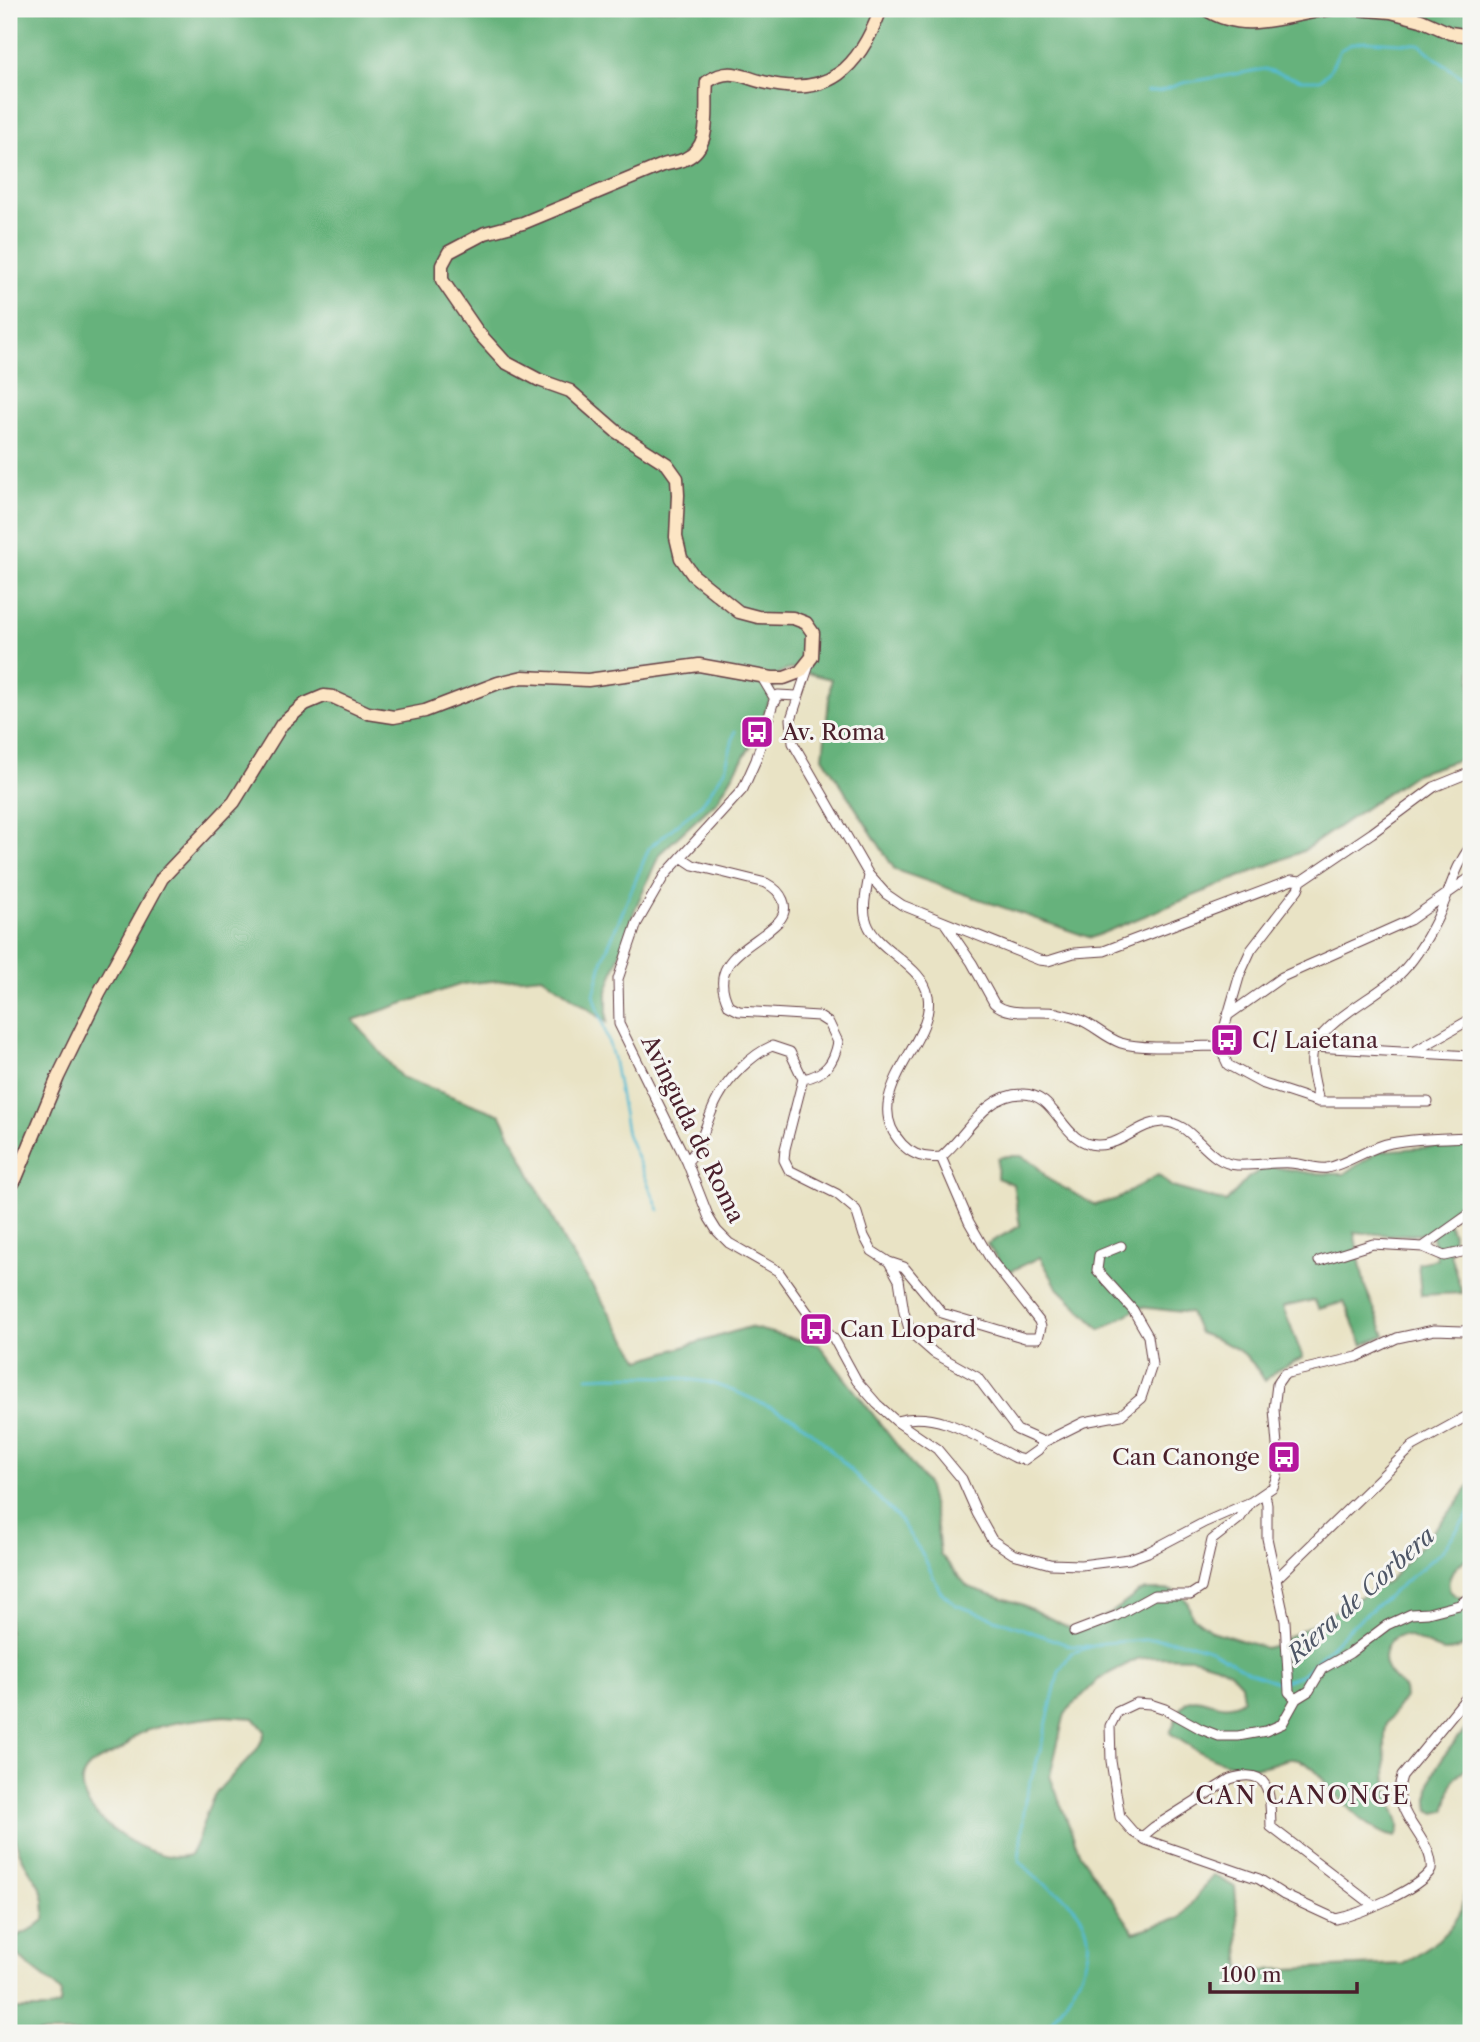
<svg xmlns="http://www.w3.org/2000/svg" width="1480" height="2042" font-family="'Libre Caslon Text',serif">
	<rect width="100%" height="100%" fill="#f6f6f2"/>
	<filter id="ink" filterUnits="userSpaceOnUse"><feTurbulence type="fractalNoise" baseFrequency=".0143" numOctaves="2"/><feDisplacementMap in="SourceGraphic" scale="14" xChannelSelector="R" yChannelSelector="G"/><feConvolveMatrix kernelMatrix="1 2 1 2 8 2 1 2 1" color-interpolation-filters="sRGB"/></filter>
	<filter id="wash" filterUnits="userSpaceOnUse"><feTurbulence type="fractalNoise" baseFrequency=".00686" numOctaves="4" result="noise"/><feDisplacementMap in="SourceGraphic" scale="28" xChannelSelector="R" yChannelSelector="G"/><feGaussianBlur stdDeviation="1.57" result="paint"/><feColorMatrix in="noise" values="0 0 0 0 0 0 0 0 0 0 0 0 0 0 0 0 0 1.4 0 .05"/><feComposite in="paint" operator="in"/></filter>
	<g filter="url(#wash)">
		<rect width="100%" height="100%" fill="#e9e3c5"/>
		<path fill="#66b27b" stroke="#586853" stroke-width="2" fill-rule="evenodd" d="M9,9H1471V756L1415,774L1303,851L1091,938L895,870L823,757L831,679L791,669L779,673L756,737L717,801L660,853L635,909L607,991V1022L542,976L462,984L353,1020L401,1077L501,1115L564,1242L640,1360L749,1327L819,1345L927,1484L936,1520L940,1554L968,1587L1021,1604L1074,1630L1110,1614L1138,1593L1146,1590H1164L1173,1591L1181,1595L1187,1601L1192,1616L1212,1631L1265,1648L1273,1646L1390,1580L1456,1505L1471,1483V1556C1448,1568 1435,1597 1471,1599V1643C1463,1647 1455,1651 1445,1651C1426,1650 1396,1616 1385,1652C1380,1669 1395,1679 1404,1689L1405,1697L1387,1723L1385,1732C1385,1749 1385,1785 1390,1800C1395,1814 1404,1825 1396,1837C1368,1832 1346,1806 1328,1786C1320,1776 1313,1766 1301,1761C1288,1755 1277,1764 1264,1766C1229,1771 1198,1753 1170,1733C1174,1724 1179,1709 1185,1703C1199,1690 1222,1717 1243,1699L1241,1684L1230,1672L1216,1665L1193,1658L1152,1657L1137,1659L1100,1678L1065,1713L1050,1776L1080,1854L1134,1932L1180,1918L1213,1875L1235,1887L1241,1971L1403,1964L1438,1940L1450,1928L1460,1914L1465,1891L1471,1882V2033H9V2009H49L60,2005L61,1992C47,1977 12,1958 9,1940L34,1928L44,1920C48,1885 33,1881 20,1853C14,1839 12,1824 9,1809ZM223,1716L254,1718L265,1731C258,1760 231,1771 215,1795C203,1813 202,1837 190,1855C156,1867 76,1816 82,1780C84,1764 107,1757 119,1751C127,1747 131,1738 139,1734C165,1722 195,1720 223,1716Z
			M1471,1144V1207L1447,1220L1453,1234L1450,1254L1462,1293L1421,1295L1418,1263L1437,1259L1431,1234L1389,1235L1354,1232L1365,1287L1385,1335L1363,1345L1344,1302L1319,1309L1314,1300L1283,1307L1303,1358L1277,1370L1265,1381C1248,1351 1231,1344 1199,1333L1190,1313L1140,1307L1101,1330L1057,1287L1040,1257L1007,1273L987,1244L1020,1226L1013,1184L997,1178L998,1158L1007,1156H1021L1035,1164L1048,1179L1095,1205L1117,1199L1158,1175L1172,1187L1226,1202L1248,1178L1267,1166L1311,1173L1344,1174L1379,1151Z
			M1471,1723V1766C1446,1778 1453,1788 1445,1811L1436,1813L1429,1810C1422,1774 1450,1748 1471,1723Z"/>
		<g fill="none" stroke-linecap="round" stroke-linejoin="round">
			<path stroke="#56bcd4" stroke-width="2.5" d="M1147,91H1160L1183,83L1265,69L1301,80H1320L1329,72L1340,50L1351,44L1364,41L1419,44L1443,64L1471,83
				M659,1210L627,1134L613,1057L594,995L603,959L649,848L702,804L725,770L735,731
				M587,1377L612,1376L669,1377L708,1382L739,1393L796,1419L822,1441L899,1519L923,1555L940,1591L956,1605L1071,1646H1090
				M1045,2033C1070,1992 1115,1944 1068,1901C1059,1892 1047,1887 1038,1879C1031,1873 1025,1866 1019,1860L1025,1800L1040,1751L1059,1671L1071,1653L1103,1643L1157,1639L1186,1642L1211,1650L1251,1673L1279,1683L1302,1675L1352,1626L1442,1551L1471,1511"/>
		</g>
	</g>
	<g filter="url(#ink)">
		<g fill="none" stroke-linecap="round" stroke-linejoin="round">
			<defs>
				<path id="street" d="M809,665L791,719L793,743L869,875L886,894L902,905L1039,960L1048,961L1074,953L1104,951L1292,880L1301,881L1372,833L1434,787L1471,772
					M761,676L776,701
					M797,696L778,695L774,700L756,760L743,789L664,876L637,923L618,979L619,1024L687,1162L709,1218L717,1231L729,1243L778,1271L810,1316L834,1339L857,1381L877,1404L896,1421L937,1449L962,1479L977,1513L992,1540L1013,1554L1050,1564L1081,1565L1129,1559L1148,1552L1205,1522L1251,1502L1273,1487L1277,1476L1278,1457L1274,1409L1277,1384L1284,1374L1357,1357L1397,1338L1434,1330L1463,1331L1471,1328
					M681,857L693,865L766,883C781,891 792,907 778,922C754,947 705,959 729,1006L739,1011L818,1016L829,1023L838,1042C834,1063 825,1075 803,1079L785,1149L784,1160L789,1170L837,1194L856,1210L864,1236L872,1251L889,1262L899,1280L904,1312L910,1332L934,1353L977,1377L1017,1430L1044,1442
					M869,875C867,890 861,909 867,923C877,951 924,966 928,996C936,1043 856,1094 902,1144C912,1155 926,1159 941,1157L969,1222L991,1260L1039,1321L1041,1327L1038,1338H1025L942,1313L904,1267L889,1262
					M944,922L972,963L994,1003C1010,1018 1037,1009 1057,1013C1064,1015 1072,1016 1078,1019C1093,1024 1104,1037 1121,1043C1143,1050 1193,1046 1219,1046
					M1227,1016L1282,977L1410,920L1471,877
					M1219,1046L1228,1065L1261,1083L1319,1102H1428
					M1219,1046L1240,974L1251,950L1298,889L1301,881
					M1314,1047L1471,1056
					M1417,1050L1471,1019
					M1319,1102C1316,1085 1307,1061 1315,1045C1330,1018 1375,997 1398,976C1414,961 1427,939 1437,919C1449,895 1454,867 1471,846
					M941,1157C967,1136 984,1094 1022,1094C1058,1093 1061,1144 1097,1145C1122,1146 1138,1123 1162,1122C1193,1120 1205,1163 1237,1165C1255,1166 1273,1162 1290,1163C1302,1163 1315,1170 1327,1168C1350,1163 1369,1147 1391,1143C1417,1138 1445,1138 1471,1137
					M687,1162C704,1143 706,1119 718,1098C729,1078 751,1055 772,1046L790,1052L803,1079
					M1423,1247L1444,1256L1471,1250
					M1319,1261L1373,1244L1423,1247L1471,1213
					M896,1421C941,1409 978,1439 1016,1458L1024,1460L1038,1450L1044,1442L1084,1422L1121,1415L1141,1398L1152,1365L1148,1336L1133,1310L1097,1270L1099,1255L1121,1246
					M1265,1494L1267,1504V1538L1285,1621L1289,1692L1296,1699
					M1276,1579L1413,1446L1471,1414
					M1471,1596L1459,1605L1428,1613L1411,1614L1387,1625L1350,1653L1322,1669L1309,1691L1296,1699L1282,1724L1266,1731L1238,1736H1219L1201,1729L1165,1709L1150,1704L1136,1703L1117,1712L1110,1726L1111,1761L1120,1817L1133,1832L1146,1840L1259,1879L1284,1895L1336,1919C1360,1914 1417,1890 1431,1870C1435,1839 1388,1814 1402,1776L1471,1692
					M1074,1632L1116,1616L1154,1595H1190L1201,1588L1212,1540L1240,1518L1250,1503
					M1142,1837L1154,1827L1230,1779C1272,1765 1270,1797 1271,1827L1374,1906"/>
				<path id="secondary" d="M1205,9C1247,36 1285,14 1332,9
					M1355,9L1391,12L1421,20L1450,33L1471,36
					M9,1190L16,1178L58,1077L99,993L162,878L234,802L282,724L305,704L324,696L333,697L368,713L394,717L425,711L498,683L523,677L588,680L699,665L772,678H784L800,672L812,657L813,633L806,623L793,618L758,617L739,612L693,575L681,558L676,537L678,495L677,478L667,464L617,432L570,391L539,380L505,362L477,331L442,280V265L449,252L485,233L523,223L663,165C670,163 679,162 685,159C714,146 704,107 707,82C729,67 740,76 763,82C829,99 859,68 881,9"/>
			</defs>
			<use href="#street" stroke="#623c42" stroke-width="11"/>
			<use href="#secondary" stroke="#623c42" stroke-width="15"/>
			<use href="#street" stroke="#fff" stroke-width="9"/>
			<use href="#secondary" stroke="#fce5c4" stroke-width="12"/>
		</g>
	</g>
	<defs>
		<symbol id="bus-square" viewBox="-11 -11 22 22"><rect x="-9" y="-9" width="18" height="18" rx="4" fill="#b5179e" stroke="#f6f6f2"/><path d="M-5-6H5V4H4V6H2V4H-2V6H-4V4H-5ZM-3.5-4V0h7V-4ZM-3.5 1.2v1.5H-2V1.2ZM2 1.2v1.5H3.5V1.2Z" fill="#fff"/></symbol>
	</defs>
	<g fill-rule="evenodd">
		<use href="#bus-square" x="738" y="713" width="38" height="38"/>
		<use href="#bus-square" x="1208" y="1021" width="38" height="38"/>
		<use href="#bus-square" x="797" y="1310" width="38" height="38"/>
		<use href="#bus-square" x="1265" y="1438" width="38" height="38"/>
	</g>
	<g text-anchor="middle" stroke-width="6" stroke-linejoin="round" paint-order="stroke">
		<g font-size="23" fill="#4a1f2b" stroke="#f6f6f2" text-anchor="start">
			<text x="782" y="740">Av. Roma</text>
			<text x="1252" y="1048">C/ Laietana</text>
			<text x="840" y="1337">Can Llopard</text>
			<text x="1260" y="1465" text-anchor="end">Can Canonge</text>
		</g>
		<g font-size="23" fill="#4a1f2b" stroke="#f6f6f2">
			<text transform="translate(693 1129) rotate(64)" y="8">Avinguda de Roma</text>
		</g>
		<g font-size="24" font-style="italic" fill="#4e5666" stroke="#f6f6f2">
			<text transform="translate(1361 1595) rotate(-42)" y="8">Riera de Corbera</text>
		</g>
		<g font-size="24" letter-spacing="2" fill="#4a1f2b" stroke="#f6f6f2">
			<text x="1303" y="1804">CAN CANONGE</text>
		</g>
	</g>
	<rect width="1480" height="2042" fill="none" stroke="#f6f6f2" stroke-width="35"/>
	<path d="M1210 1982v10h147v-10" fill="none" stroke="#4a1f2b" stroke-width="3.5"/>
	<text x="1221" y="1982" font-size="21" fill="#4a1f2b" stroke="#f6f6f2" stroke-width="5" paint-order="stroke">100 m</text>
</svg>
